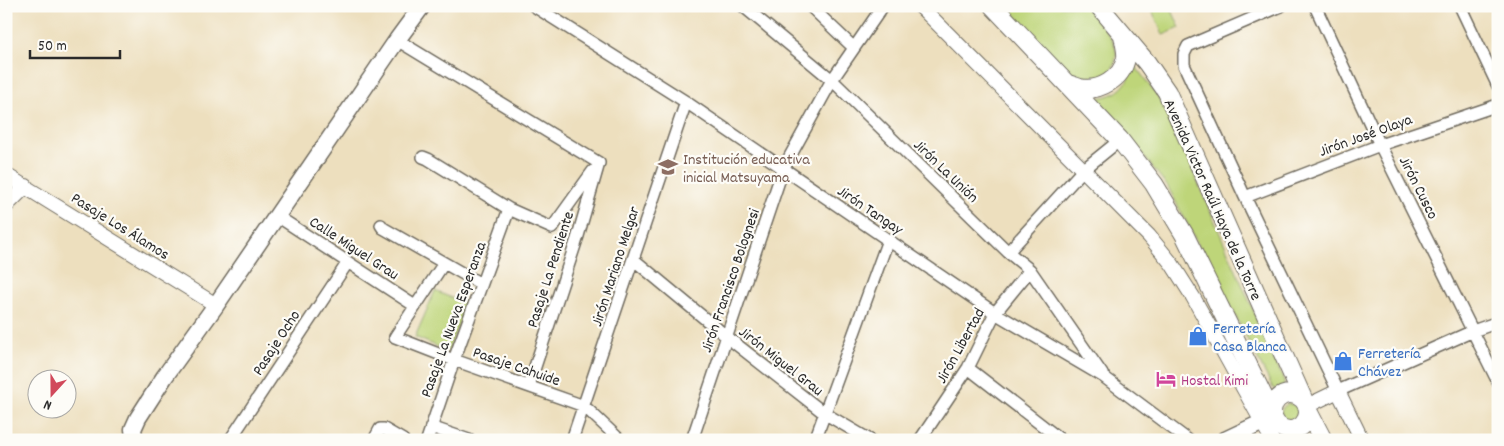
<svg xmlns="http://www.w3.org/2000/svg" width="1504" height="446" font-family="Dekko,sans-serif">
	<rect width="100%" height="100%" fill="#fdfcf7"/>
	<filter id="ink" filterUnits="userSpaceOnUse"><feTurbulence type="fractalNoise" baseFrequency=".02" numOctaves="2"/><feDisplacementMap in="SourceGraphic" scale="10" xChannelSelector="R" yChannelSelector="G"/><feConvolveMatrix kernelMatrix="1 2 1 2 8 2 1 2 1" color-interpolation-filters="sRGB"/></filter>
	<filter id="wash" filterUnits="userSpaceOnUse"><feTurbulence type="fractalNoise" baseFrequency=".0096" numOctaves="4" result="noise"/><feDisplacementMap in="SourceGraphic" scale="20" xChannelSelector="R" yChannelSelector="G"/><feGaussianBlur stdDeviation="1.12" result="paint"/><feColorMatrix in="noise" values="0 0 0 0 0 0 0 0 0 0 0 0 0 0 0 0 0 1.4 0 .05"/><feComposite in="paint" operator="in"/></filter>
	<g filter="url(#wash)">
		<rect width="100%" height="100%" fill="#eddfbe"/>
		<path fill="#bed579" stroke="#748052" d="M1000,6H1085C1093,16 1110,33 1114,44C1121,60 1110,79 1092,82C1087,83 1081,80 1076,80Z
			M1150,6H1170L1180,28L1163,35Z
			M1133,63L1158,97L1178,137L1284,381V387L1279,390L1273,388L1168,187L1130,138L1092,98C1116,98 1129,87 1133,63Z
			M435,291L466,304L448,351L415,337Z
			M1281 413a9 9 0 1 1 18 0a9 9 0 1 1-18 0Z"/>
	</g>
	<g filter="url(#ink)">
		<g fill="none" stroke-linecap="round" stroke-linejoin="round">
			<defs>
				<path id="minor" d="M534,6L686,102L995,313L1104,377L1188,440
					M743,6L832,80L1008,252L1030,270L1102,374
					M810,6L853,47
					M1281,6L1188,46L1184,54V65L1245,197L1338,391L1473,331L1498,322
					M1315,6L1380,145L1498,382
					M1460,6L1498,86
					M397,40L599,163
					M423,157L428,159L509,209L552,228L593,171
					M1245,197L1380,145L1498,105
					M277,216L415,306
					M381,225L383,228L481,284
					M1008,252L1083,170L1120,140
					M633,259L727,337L824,413L870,440
					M444,263L395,337L454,360L584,406L620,440
					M968,368L1061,440
					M529,385L578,236L599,163
					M431,427L469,440
					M230,440L348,262
					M374,440L380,429H384L403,440
					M427,440L454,360L509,209
					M572,440L686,102
					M692,440L783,169L832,80L883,6
					M815,440L888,240
					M920,440L968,368L995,313L1030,270"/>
				<path id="tertiary" d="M920,6L1149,236L1172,264L1193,297L1272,440
					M6,175L216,305
					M6,206L26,186
					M1307,406L1338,391L1362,440"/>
				<path id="secondary" d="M137,440L134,437L133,429L138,418L165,376L216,305L397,40L422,6
					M1225,440L1263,422"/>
				<path id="primary" d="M993,6L1120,140L1154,184L1184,234L1272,414
					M1099,6L1147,63L1167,92L1304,401
					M1068,84C1072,85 1076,87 1080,88C1099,92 1122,79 1126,58C1127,51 1124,42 1123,35
					M1272 412a18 18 0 1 1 36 0a18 18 0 1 1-36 0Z
					M1308,411L1323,440"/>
			</defs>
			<use href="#minor" stroke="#6f6a5e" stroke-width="14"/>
			<use href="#tertiary" stroke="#6f6a5e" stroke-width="16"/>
			<use href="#secondary" stroke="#6f6a5e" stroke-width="19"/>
			<use href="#primary" stroke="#6f6a5e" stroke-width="20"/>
			<use href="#minor" stroke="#fff" stroke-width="11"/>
			<use href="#tertiary" stroke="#fff" stroke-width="14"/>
			<use href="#secondary" stroke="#fff" stroke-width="16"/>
			<use href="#primary" stroke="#fff" stroke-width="18"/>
		</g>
	</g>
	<defs>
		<symbol id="school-bare" viewBox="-9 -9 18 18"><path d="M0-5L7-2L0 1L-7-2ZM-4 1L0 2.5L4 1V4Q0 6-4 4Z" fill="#8d6e63" stroke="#fdfcf7" stroke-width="2.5" paint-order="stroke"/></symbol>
		<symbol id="shop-bare" viewBox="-9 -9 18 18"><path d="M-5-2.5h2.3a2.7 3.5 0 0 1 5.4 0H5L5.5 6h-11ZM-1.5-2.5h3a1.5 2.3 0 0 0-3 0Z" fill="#3f7fe0" stroke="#fdfcf7" stroke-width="2.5" paint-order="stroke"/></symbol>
		<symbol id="hotel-bare" viewBox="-9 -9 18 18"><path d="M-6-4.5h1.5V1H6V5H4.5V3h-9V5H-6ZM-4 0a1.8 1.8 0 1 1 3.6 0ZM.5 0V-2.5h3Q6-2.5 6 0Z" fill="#d1479c" stroke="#fdfcf7" stroke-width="2.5" paint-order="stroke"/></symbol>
	</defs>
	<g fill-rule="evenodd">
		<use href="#school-bare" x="654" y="153" width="28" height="28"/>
		<use href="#shop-bare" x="1184" y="322" width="28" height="28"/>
		<use href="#shop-bare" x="1329" y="347" width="28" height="28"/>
		<use href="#hotel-bare" x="1152" y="365" width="28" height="28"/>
	</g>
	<g text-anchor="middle" stroke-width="4.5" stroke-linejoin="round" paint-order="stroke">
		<g font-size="16" fill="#2b2b2b" stroke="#fdfcf7">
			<text transform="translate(1365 134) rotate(-20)" y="6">Jirón José Olaya</text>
			<text transform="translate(947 170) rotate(44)" y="6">Jirón La Unión</text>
			<text transform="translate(1420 187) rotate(63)" y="6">Jirón Cusco</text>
			<text transform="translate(1214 199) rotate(66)" y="6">Avenida Victor Raúl Haya de la Torre</text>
			<text transform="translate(871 209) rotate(34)" y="6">Jirón Tangay</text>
			<text transform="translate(121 225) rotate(32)" y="6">Pasaje Los Álamos</text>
			<text transform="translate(355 247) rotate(33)" y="6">Calle Miguel Grau</text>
			<text transform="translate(614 266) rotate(-72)" y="6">Jirón Mariano Melgar</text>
			<text transform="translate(549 269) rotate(-72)" y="6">Pasaje La Pendiente</text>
			<text transform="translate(729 280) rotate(-71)" y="6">Jirón Francisco Bolognesi</text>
			<text transform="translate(452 319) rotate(-70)" y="6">Pasaje La Nueva Esperanza</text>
			<text transform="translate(275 342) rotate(-57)" y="6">Pasaje Ocho</text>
			<text transform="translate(959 345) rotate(-61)" y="6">Jirón Libertad</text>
			<text transform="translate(782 360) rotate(38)" y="6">Jirón Miguel Grau</text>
			<text transform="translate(517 365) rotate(19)" y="6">Pasaje Cahuide</text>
		</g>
		<g font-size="16" fill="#785e54" stroke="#fdfcf7" text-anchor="start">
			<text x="683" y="164">Institución educativa<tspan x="683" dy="18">inicial Matsuyama</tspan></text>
		</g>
		<g font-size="16" fill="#366cbe" stroke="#fdfcf7" text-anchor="start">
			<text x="1213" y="333">Ferretería<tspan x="1213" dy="18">Casa Blanca</tspan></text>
			<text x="1358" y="358">Ferretería<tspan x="1358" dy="18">Chávez</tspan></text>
		</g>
		<g font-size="16" fill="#b23c85" stroke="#fdfcf7" text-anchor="start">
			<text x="1181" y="385">Hostal Kimi</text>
		</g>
	</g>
	<rect width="1504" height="446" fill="none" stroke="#fdfcf7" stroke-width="25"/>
	<g transform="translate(52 394) rotate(201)"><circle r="24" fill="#fdfcf7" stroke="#a9a8a5"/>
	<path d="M0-4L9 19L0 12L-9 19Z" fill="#d1495b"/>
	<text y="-8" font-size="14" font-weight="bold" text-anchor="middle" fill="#2b2b2b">N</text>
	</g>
	<path d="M30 50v8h90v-8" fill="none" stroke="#2b2b2b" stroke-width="2.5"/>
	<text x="38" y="50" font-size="15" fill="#2b2b2b" stroke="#fdfcf7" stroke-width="4" paint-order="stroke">50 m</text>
</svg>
